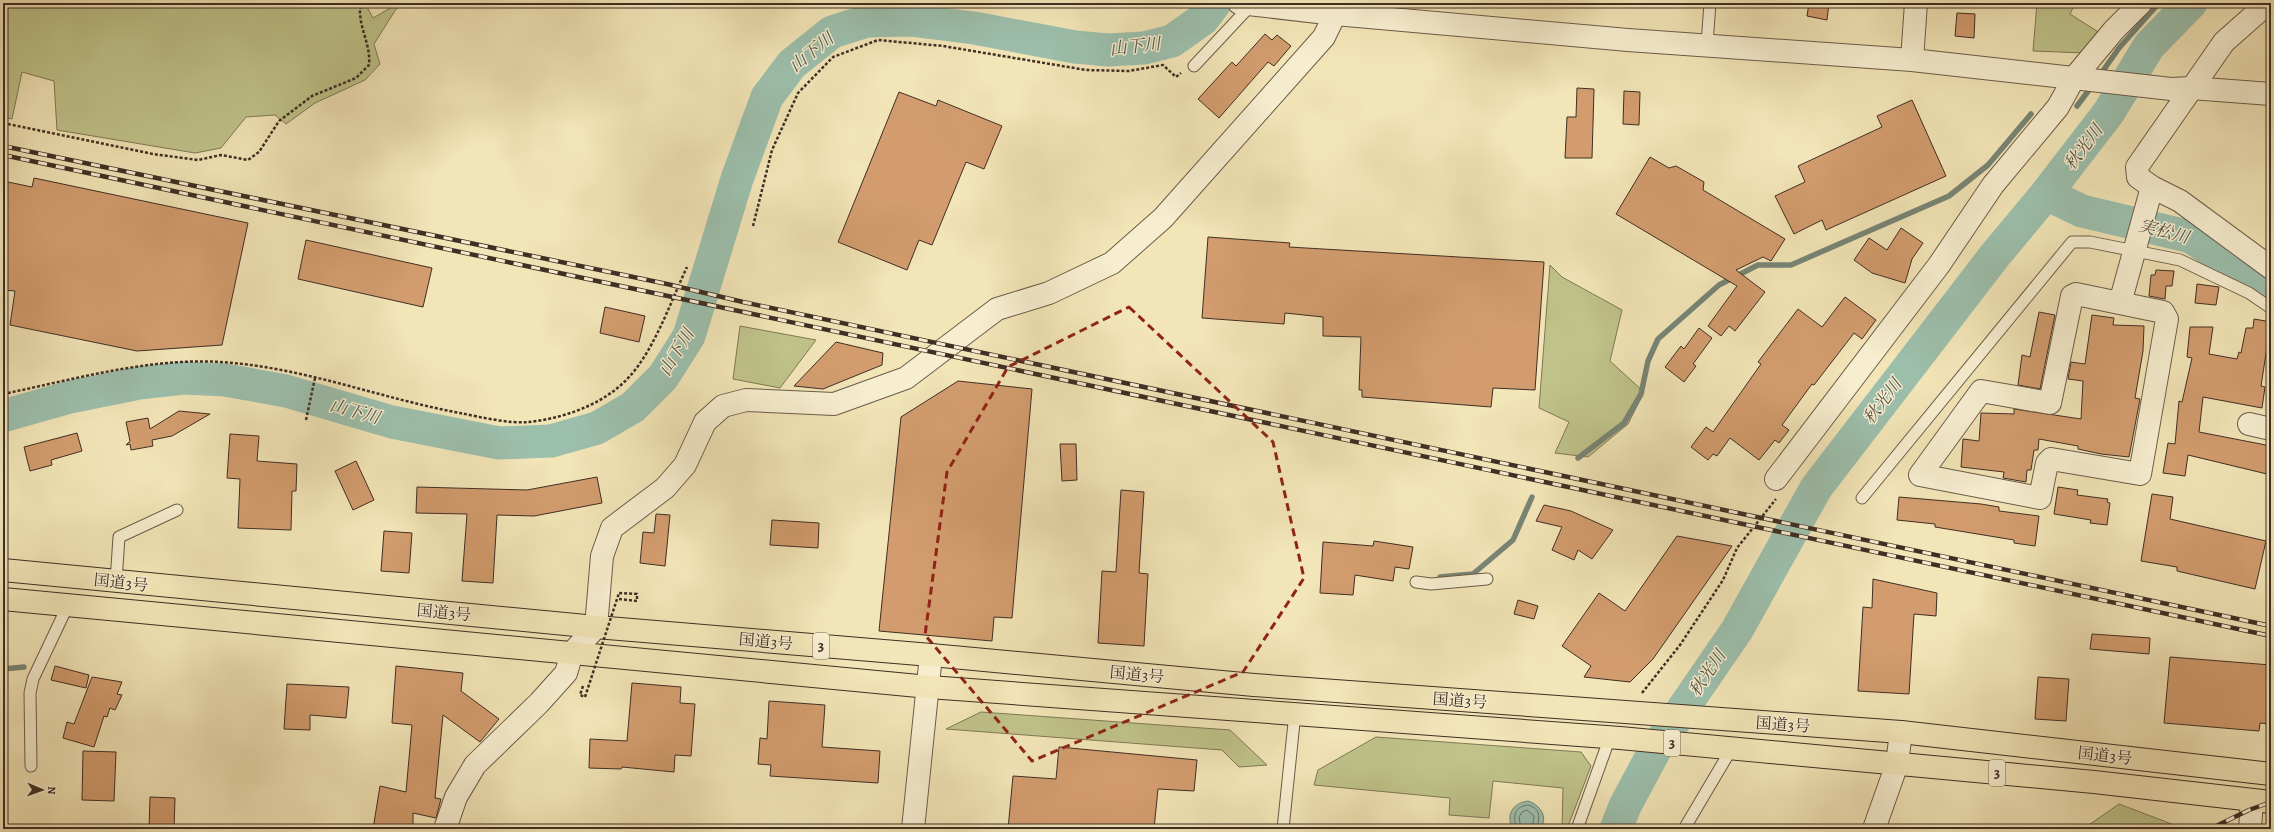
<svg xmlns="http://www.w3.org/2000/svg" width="2274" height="832" font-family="Alegreya,'Noto Serif JP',serif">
	<rect width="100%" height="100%" fill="#f2e5b7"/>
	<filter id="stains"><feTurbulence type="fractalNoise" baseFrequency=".005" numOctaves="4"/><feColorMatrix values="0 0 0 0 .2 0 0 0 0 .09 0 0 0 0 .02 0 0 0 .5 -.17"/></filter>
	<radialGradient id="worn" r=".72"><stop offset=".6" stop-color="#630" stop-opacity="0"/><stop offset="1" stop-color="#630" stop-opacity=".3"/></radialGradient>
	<path fill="#bfc38a" stroke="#807857" d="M3,3H372L367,7L373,18L399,3H407L396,9L374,44L380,64L365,80L315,103L286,124L275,115L246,117L221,148L195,153L57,130L54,81L22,72L12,119L3,117Z
		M2037,3H2075L2070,14L2100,33L2085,53L2033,51Z
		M1550,265L1562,277L1622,310L1610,361L1644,392L1628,424L1588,457L1555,453L1569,422L1539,408Z
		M740,326L816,340L780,388L733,379Z
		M981,712L1230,730L1267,765L1239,767L1222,750L946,729Z
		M1376,737L1581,752L1591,766L1567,829H1562L1563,788L1493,781L1489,818L1449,815L1450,798L1314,785L1318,770Z
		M2119,804L2177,826L2172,829H2083Z"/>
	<path fill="#9cbfac" stroke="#778576" d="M1528,801C1540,805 1549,817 1540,829H1513C1505,815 1513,803 1528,801Z"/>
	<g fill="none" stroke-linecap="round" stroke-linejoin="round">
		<path stroke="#6e7668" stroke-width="1" d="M1516,829C1514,818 1512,807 1528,805C1542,809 1539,818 1537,829
			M1521,829L1519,817L1522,812L1527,810L1534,816L1532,829"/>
		<path stroke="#778576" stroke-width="5.5" d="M2100,75L2119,48L2159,3
			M2077,106L2092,86
			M1578,458L1624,423L1641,394L1648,361L1658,339L1719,285L1758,265H1791L1949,196L1988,165L2031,114
			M1440,577L1473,574L1513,540L1532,497
			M3,669L24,667"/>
		<path stroke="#9cbfac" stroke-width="33" d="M2046,194L2082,211L2191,237L2271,290
			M3,416L70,397L139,383L184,378L225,380L286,391L392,422L499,443L551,441L597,428L633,407L663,377L689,336L737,179L767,97L792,64L832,32L867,21L910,20L974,28L1075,47L1108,50L1144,48L1172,41L1203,19L1215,3
			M1616,829L1625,806L1656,748L1737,630L1816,488L1996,254L2046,194L2109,112L2149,46L2191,3"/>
	</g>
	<path fill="#d29c6e" stroke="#402e24" d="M1809,3H1829L1827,20L1807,16Z
		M1957,13L1975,14L1974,38L1955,36Z
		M1265,34L1272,40L1277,35L1291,46L1274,66L1268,62L1219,118L1198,99L1232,62L1236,66Z
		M1577,88L1594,89L1592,158H1565L1567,117H1576Z
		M1624,91L1640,92L1639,125L1623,124Z
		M899,92L936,106L938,100L1002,126L984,169L966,162L932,245L919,240L907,270L838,242Z
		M1912,100L1946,176L1826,230L1822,220L1794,234L1775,196L1805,182L1798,166L1882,127L1877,116Z
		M1650,157L1669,168L1676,166L1704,182L1703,190L1785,239L1771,261L1763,257L1736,270L1765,292L1735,331L1729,326L1721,336L1708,326L1737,286L1616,214Z
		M34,178L248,223L222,345L137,351L10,325L15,291L3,290V181L32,187Z
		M1901,228L1923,243L1912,259L1905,283L1872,273L1854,260L1869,238L1887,250Z
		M1208,237L1290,243L1289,247L1544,262L1535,390L1493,388L1491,407L1362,397V390H1359L1361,337L1323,336V317L1285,313L1284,324L1202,318Z
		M306,240L432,268L423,307L298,279Z
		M2156,270L2174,271L2172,286H2166L2165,299L2149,296L2151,275H2155Z
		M2197,284L2219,287L2216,305L2195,303Z
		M1845,297L1876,320L1862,339L1854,333L1814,385L1812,384L1782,425L1789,430L1779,443L1775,440L1759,460L1730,438L1717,456L1713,454L1708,460L1691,447L1706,427L1713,432L1761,364L1758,362L1798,309L1822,327Z
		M605,307L645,316L639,342L600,333Z
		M2039,312L2055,315L2040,389L2018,385L2022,355L2030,357Z
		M2092,315L2114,318L2113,325L2144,326L2143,351L2135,398L2140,399L2129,457L2101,454L2078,449V446L2039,439L2038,450H2034L2031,470H2027L2026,482L2003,478L2004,472L1961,467L1963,439L1979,441L1981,413L2014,414V409L2081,419L2083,381L2068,379L2071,362L2085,364Z
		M2254,319L2271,322V348L2267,347L2261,386L2265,387L2262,408L2203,397L2199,432L2271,446L2267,474L2188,455L2185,476L2163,473L2168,443L2175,444L2179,401L2182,402L2192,358L2187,357L2190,327H2213L2209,354L2237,359L2239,352L2241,353L2246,328H2253Z
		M1699,328L1712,338L1693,364L1696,366L1684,382L1665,367L1681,346L1684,349Z
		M836,342L883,353L882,365L823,389L794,386Z
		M958,381L1032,389L1012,618L994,617L992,641L879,631L901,417Z
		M179,411L210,414L172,436L152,440L153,446L131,450L130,444L126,445L130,441L126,422L148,418L150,429Z
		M77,433L82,451L51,460L52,465L30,471L24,447Z
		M230,434L259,436L257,461L297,464L296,491H292L291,530L238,528L240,479L227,478Z
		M1060,444H1076L1077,480L1062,481Z
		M356,461L374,500L353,510L335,471Z
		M597,477L602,503L534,516L497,515L493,583L462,581L467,514L416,513L417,487L527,490Z
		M2058,487L2078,490L2077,495L2108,499L2107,502L2110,503L2107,525L2090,523L2091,520L2054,514Z
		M1121,490L1144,492L1139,573L1148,574L1144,646L1098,643L1102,571L1116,572Z
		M2152,494L2173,497L2170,519L2266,541L2255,589L2177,571V567L2141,561Z
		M1899,497L1981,504L1999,507V511L2039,516L2035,546L2014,543V540L1935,527V524L1897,520Z
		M1544,505L1571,511L1613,530L1592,559L1578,550L1574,560L1552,550L1562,527L1536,521Z
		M656,514L670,515L665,566L640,563L643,532L654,533Z
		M772,520L819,523L818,548L770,545Z
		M384,531L412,533L409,573L381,571Z
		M1677,536L1732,546L1653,659L1630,682L1584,677L1591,666L1562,646L1599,593L1625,611Z
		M1374,541L1413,547L1409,569L1395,567L1393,581L1355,575L1353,595L1320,593L1323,542L1373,546Z
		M1873,579L1937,593L1936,616L1914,614L1909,694L1858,691L1863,607L1872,608Z
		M1518,600L1538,606L1534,619L1514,614Z
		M2092,634L2150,638L2149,654L2090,649Z
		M2170,657L2271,665V724L2260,723L2259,731L2164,723Z
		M55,666L89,675L86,688L51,680Z
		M396,666L463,673L461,691L499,719L480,742L443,715L435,798L441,799L436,818L413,813V829H373L380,786L406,792L412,725L392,723Z
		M92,677L122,682L117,694L122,695L115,710L110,708L107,717L104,716L94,747L63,738L67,722L74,724Z
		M2038,677L2069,679L2066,721L2035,719Z
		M632,683L681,687L680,703L695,704L691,756L675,755L674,772L622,767L621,769L589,768L590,739L627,741Z
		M287,684L349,687L346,718L310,715V730L284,729Z
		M769,701L825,705L822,747L880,751L878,783L770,776L771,765L758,764L760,738L767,739Z
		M1059,747L1197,760L1194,791L1158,789L1154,829H1008L1013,776L1056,779Z
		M83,751L116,752L114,801L82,800Z
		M150,797L175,798L174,829H149Z"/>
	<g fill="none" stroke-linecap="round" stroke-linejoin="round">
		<defs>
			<path id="service" d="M1378,18L1384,3
				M1707,44L1710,3
				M1194,66L1252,4
				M1862,498L2072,242H2090L2180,260L2249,293L2271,308
				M116,581L119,537L177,510
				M1416,582L1431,584L1487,579
				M31,766L30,693L33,679L68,605
				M1283,829L1295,713
				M1577,829L1610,737
				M1684,829L1732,748"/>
			<path id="minor" d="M2268,3L2224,42L2137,167L2138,177L2152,187L2180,201L2271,268
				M2076,294L2163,312L2167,319L2140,474L2051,459L2047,463L2040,498L1920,475L1981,391L2050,403L2072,296Z
				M2120,303L2152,187
				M2249,424L2271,429
				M1776,479L1939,265L1993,185L2058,107L2074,78L2114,30L2141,3
				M445,829L456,797L475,765L539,703L566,673L572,653L596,627
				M1874,829L1897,764L1901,732
				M2250,829L2252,800"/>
			<path id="tertiary" d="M1239,3L1335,14L1628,40L1912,60L2171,89L2191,88L2271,94
				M1912,60L1916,3
				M596,627L602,556L612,528L665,488L685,465L705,422L723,406L746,400L834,404L906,378L997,309L1049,293L1112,263L1163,218L1324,37L1335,14
				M913,829L931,655"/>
			<path id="trunk" d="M3,570L596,627L931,655L1254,685L1901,732L2271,774
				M3,599L929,687L1620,738L2094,782L2271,802"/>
		</defs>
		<use href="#service" stroke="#6c5c49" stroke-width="13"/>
		<use href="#minor" stroke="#6c5c49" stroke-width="24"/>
		<use href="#tertiary" stroke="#6c5c49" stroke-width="24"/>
		<use href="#trunk" stroke="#402e24" stroke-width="24"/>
		<path stroke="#402e24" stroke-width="2.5" stroke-dasharray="3 2" stroke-linecap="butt" d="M3,123L153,154L198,160L221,155L248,160L259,152L279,121L312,96L356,78L369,65C371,45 359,28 360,8L365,3
			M753,226L772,150L798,93L833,57L878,40L943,46L1086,70L1129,71L1163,65L1176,77L1181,73
			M3,394C77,379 156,355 233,363C310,370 384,399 460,413C480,417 509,424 529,422C565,418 605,404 630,376C655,348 671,301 687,267
			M306,420L315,378
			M619,599L637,601V594L619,593
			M583,686L580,695L585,697
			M1642,693L1680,645L1723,580L1737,548L1776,499"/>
		<use href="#service" stroke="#f7eed0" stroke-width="11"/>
		<use href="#minor" stroke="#f7eed0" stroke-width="22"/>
		<use href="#tertiary" stroke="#f7eed0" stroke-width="22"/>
		<use href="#trunk" stroke="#f2e5b7" stroke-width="22"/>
		<defs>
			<path id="rail" d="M3,146L667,284L743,302L2271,626
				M3,155L2271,636
				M2210,829L2249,810L2271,802"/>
		</defs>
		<use href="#rail" stroke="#402e24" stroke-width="4.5"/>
		<use href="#rail" stroke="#f7eed0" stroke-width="3" stroke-dasharray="9" stroke-linecap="butt"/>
		<path stroke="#402e24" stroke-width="2.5" stroke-dasharray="3 2" stroke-linecap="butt" d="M585,697L619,593"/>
	</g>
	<path fill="none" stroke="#8f2418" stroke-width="3" stroke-dasharray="8 5" stroke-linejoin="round" d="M1129,307L1273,442L1304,578L1243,672L1032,761L925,635L947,472L1008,367Z"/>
	<g text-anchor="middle" stroke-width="3" stroke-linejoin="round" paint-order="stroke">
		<g fill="#f7eed0" stroke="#776858" stroke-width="1">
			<rect x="813" y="633" width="16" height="26" rx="3"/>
			<rect x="1664" y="730" width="16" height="26" rx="3"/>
			<rect x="1989" y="760" width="16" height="26" rx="3"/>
		</g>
		<g font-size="15" font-weight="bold" fill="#402e24">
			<text x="821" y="651">3</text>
			<text x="1672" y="748">3</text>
			<text x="1997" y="778">3</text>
		</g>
		<g font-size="16" fill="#402e24" stroke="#f7eed0">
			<text transform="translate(121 582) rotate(6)" y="6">国道3号</text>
			<text transform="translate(444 612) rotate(5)" y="6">国道3号</text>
			<text transform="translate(766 641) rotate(5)" y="6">国道3号</text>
			<text transform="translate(1137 674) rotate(5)" y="6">国道3号</text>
			<text transform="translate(1460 700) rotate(4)" y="6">国道3号</text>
			<text transform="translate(1783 724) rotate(4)" y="6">国道3号</text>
			<text transform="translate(2105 755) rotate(6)" y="6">国道3号</text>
		</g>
		<g font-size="17" font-style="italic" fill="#575246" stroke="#f7eed0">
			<text transform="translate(1135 46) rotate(-6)" y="6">山下川</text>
			<text transform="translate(811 52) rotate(-39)" y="6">山下川</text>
			<text transform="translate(2083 147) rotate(-53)" y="6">秋光川</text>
			<text transform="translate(2164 231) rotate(15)" y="6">実松川</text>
			<text transform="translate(676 352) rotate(-59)" y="6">山下川</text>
			<text transform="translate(1882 401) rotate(-53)" y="6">秋光川</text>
			<text transform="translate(355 411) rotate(16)" y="6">山下川</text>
			<text transform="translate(1707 673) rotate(-56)" y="6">秋光川</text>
		</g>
	</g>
	<rect width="2274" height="832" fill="none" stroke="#f2e5b7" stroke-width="16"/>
	<rect x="4" y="4" width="2266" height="824" fill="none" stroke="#402e24" stroke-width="2"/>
	<rect x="8" y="8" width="2258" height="816" fill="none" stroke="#402e24"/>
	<g transform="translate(42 790) rotate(92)" stroke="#f7eed0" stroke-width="3" paint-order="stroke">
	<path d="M0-3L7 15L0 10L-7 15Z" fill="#402e24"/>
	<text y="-6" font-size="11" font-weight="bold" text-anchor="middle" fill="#402e24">N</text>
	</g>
	<rect width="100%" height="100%" filter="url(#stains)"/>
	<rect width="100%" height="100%" fill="url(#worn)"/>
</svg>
